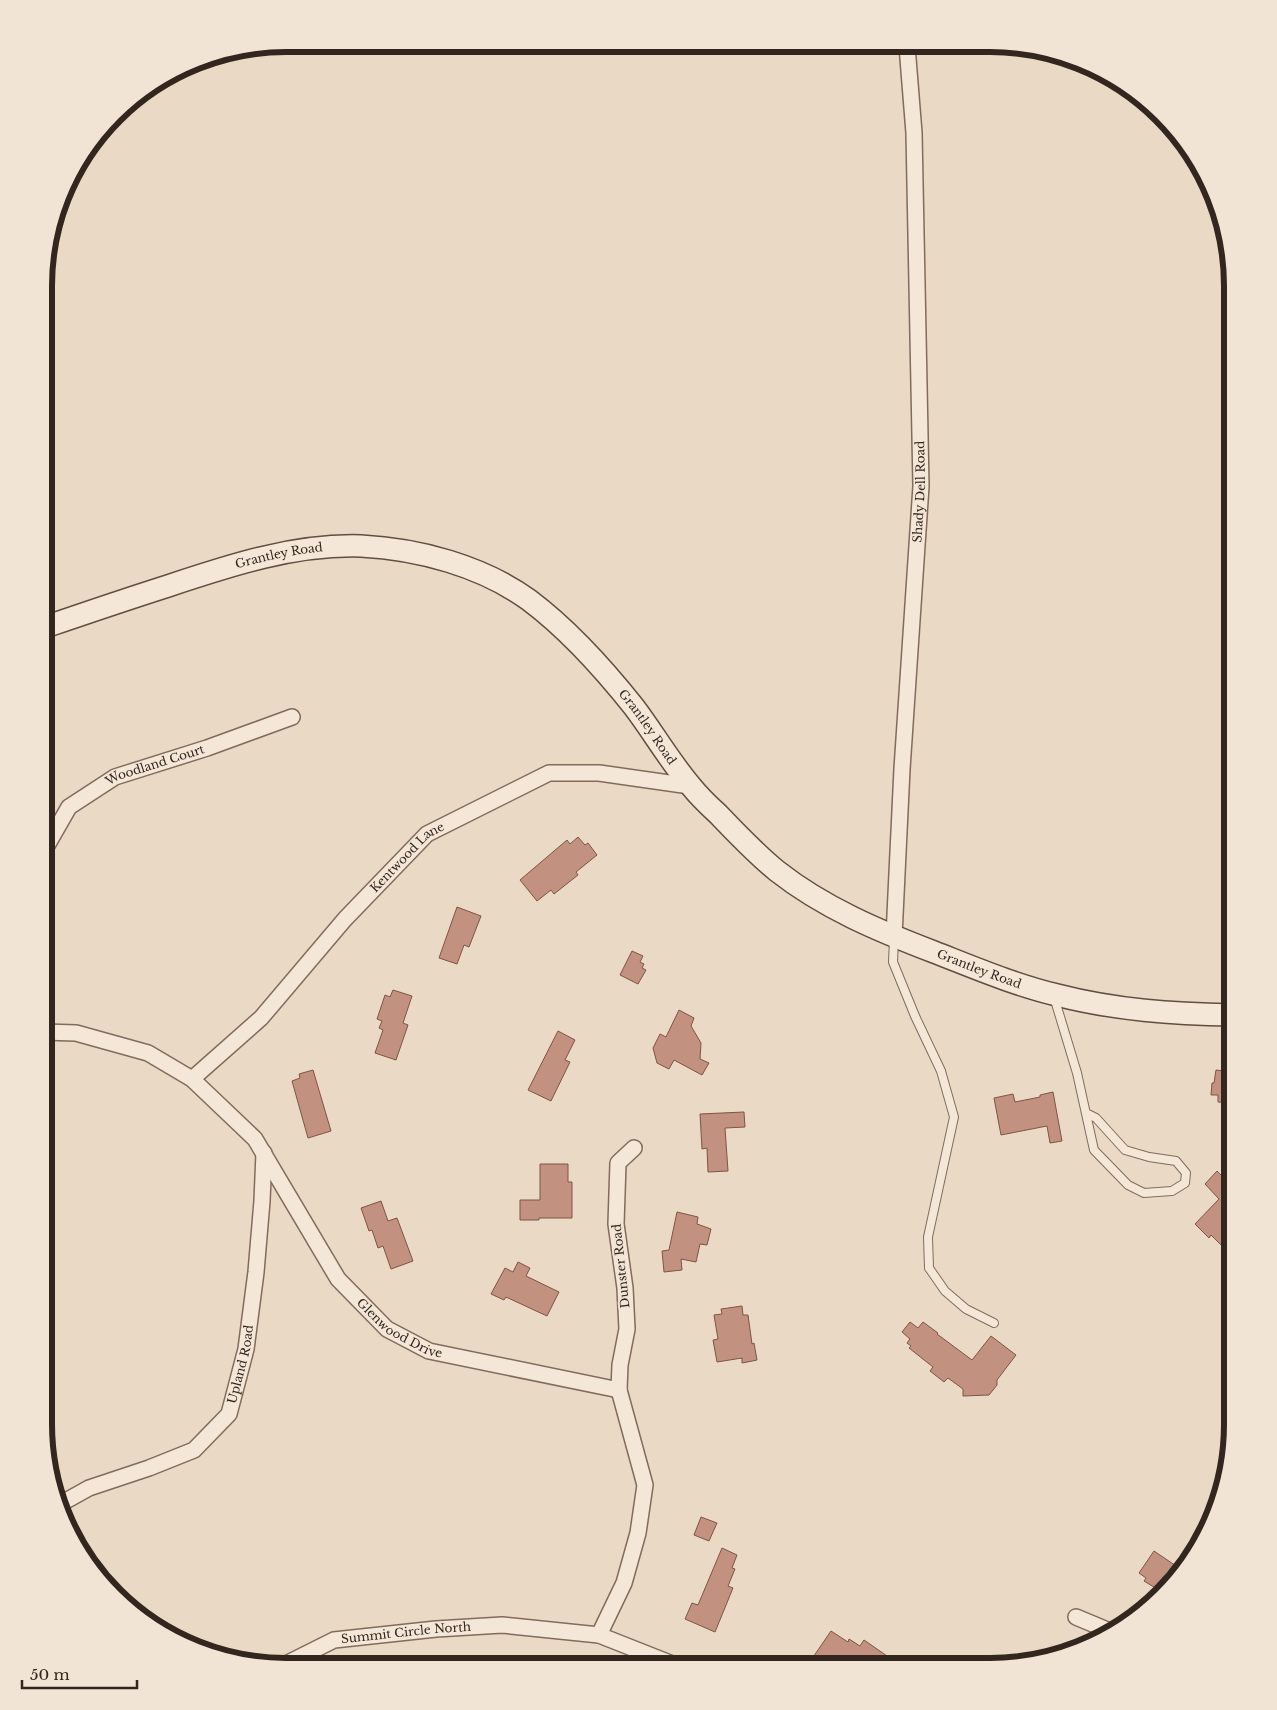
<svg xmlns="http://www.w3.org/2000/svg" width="1277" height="1710" font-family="'Libre Baskerville',serif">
	<rect width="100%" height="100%" fill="#e9d9c5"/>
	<path fill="#c3917f" stroke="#7e5446" d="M578,837L585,845L588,843L597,855L576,872L578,875L554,894L551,890L537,901L520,880L567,840L570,844Z
		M457,907L481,916L469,947L464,945L457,964L439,958Z
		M632,951L643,956L640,962L644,964L642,968L646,970L638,984L620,975Z
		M393,990L412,996L403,1023L408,1025L396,1060L375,1053L383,1030L379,1028L382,1021L377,1019L385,995L390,997Z
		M679,1010L694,1018L691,1026L701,1043L700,1059L709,1063L702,1075L674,1060L669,1069L657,1063L653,1048L660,1034L666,1037Z
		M558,1031L575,1040L565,1060L570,1062L551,1101L528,1090Z
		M313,1070L331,1131L308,1138L292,1081L300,1078L299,1074Z
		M1216,1070L1233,1072V1095H1231V1103L1218,1102V1095H1211L1212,1083H1214Z
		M1053,1092L1062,1141L1050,1143L1047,1126L1001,1135L994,1098L1013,1094L1015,1102L1040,1097V1095Z
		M744,1112L745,1127L725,1128L728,1171L708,1172L707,1148L702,1149L700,1114Z
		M540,1164H568V1182H572V1218H539V1220H520V1200H540Z
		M1217,1171L1232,1186L1233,1185V1233L1221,1245L1211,1235L1209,1238L1195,1224L1219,1199L1205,1184Z
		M381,1201L388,1221L397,1218L413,1261L391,1269L383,1246L378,1248L372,1230L369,1231L361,1208Z
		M677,1212L698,1217L697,1224L711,1229L707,1245L700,1244L696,1262L681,1259L682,1270L664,1272L662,1251L669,1250Z
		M518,1262L530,1268L526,1276L559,1292L547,1316L506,1297L504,1300L491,1294L505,1268L513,1272Z
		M742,1306L743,1315H748L752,1344L754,1343L757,1360L742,1363V1358L717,1362L713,1340L718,1339L714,1315L722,1314L721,1309Z
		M910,1322L918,1328L923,1322L938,1333L937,1334L972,1360L991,1336L1016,1355L997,1380V1385L989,1395L963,1396V1389L948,1378L944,1382L930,1371L933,1367L909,1348L911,1346L907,1343L910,1339L902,1332Z
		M701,1517L717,1523L709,1541L694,1535Z
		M722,1548L737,1555L732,1568L735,1569L728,1586L733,1588L715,1632L685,1619L692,1603L698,1605Z
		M1154,1551L1182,1570L1162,1592L1144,1581L1146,1578L1139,1573Z
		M831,1631L848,1642L849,1639L860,1646L864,1640L890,1658L885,1666H807Z"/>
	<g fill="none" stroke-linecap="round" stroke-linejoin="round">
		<defs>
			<path id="lane" d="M894,939L893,962L915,1016L941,1071L954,1117L928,1237L929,1268L945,1291L966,1309L994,1323
				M1054,997L1077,1073L1094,1150L1128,1185L1144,1193L1172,1191L1185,1183L1186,1173L1176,1161L1149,1157L1125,1150L1096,1118L1086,1113"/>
			<g id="street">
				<path id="s1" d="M45,849L69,807L115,777L207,748L292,717"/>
				<path id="s2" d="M894,936L902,769L921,486L914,133L907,46"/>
				<path id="s3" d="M44,1032L76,1033L148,1053L192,1079L255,1139L338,1279L387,1329L429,1351L619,1390"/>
				<path id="s4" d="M192,1079L261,1018L345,919L427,834L549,773H599L690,786"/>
				<path id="s5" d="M62,1503L89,1488L149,1468L194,1450L229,1414L246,1349L256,1272L262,1201L264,1153"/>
				<path d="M1076,1617L1112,1632"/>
				<path d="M599,1635L624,1583L638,1533L645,1485L619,1390L620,1365L627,1329L625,1288L616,1224L618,1163L634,1148"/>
				<path id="s6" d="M286,1664L334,1640L436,1629L502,1625L599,1635L675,1665"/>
			</g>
			<g id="secondary">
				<path id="s7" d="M45,627C86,613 127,599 168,586C231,565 295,544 361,546C419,549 482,566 529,600C569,630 603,668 634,707C653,732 669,760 690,785C698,795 708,805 718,814C737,834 756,854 777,871C824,908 879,931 934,952C975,968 1015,985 1057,995C1115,1010 1173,1014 1233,1015"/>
			</g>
		</defs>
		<use href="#lane" stroke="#826b5d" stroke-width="10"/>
		<use href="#street" stroke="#826b5d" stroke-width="18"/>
		<use href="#secondary" stroke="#634d40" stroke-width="24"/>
		<use href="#lane" stroke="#f5e7d7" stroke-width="8"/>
		<use href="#street" stroke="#f5e7d7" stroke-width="15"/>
		<use href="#secondary" stroke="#f5e7d7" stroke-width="21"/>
	</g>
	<g text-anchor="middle" stroke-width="4" stroke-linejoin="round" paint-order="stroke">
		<g font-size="12" fill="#33261f" stroke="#f1e4d4">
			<text dy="4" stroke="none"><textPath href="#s2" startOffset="445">Shady Dell Road</textPath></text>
			<text dy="4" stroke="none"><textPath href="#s7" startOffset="245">Grantley Road</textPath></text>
			<text dy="4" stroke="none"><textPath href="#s7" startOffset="681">Grantley Road</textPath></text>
			<text dy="4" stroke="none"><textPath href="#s1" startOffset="145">Woodland Court</textPath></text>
			<text dy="4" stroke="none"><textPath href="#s4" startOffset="310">Kentwood Lane</textPath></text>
			<text dy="4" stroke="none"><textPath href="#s7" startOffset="1101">Grantley Road</textPath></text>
			<text transform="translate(621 1266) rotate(-96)" y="4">Dunster Road</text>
			<text dy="4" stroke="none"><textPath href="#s3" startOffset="488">Glenwood Drive</textPath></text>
			<text dy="4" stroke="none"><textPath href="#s5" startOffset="244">Upland Road</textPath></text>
			<text dy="4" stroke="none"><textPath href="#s6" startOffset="126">Summit Circle North</textPath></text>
		</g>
	</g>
	<path d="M0 0H1277V1710H0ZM286 52H990A234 234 0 0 1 1224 286V1424A234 234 0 0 1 990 1658H286A234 234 0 0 1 52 1424V286A234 234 0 0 1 286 52Z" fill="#f1e4d4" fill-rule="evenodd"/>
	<path fill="none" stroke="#33261f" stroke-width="6" d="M286 52H990A234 234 0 0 1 1224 286V1424A234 234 0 0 1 990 1658H286A234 234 0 0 1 52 1424V286A234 234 0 0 1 286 52Z"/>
	<path d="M22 1680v8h115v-8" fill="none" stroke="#33261f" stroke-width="2.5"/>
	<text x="30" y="1680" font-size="15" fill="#33261f" stroke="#f1e4d4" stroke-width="4" paint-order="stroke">50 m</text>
</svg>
